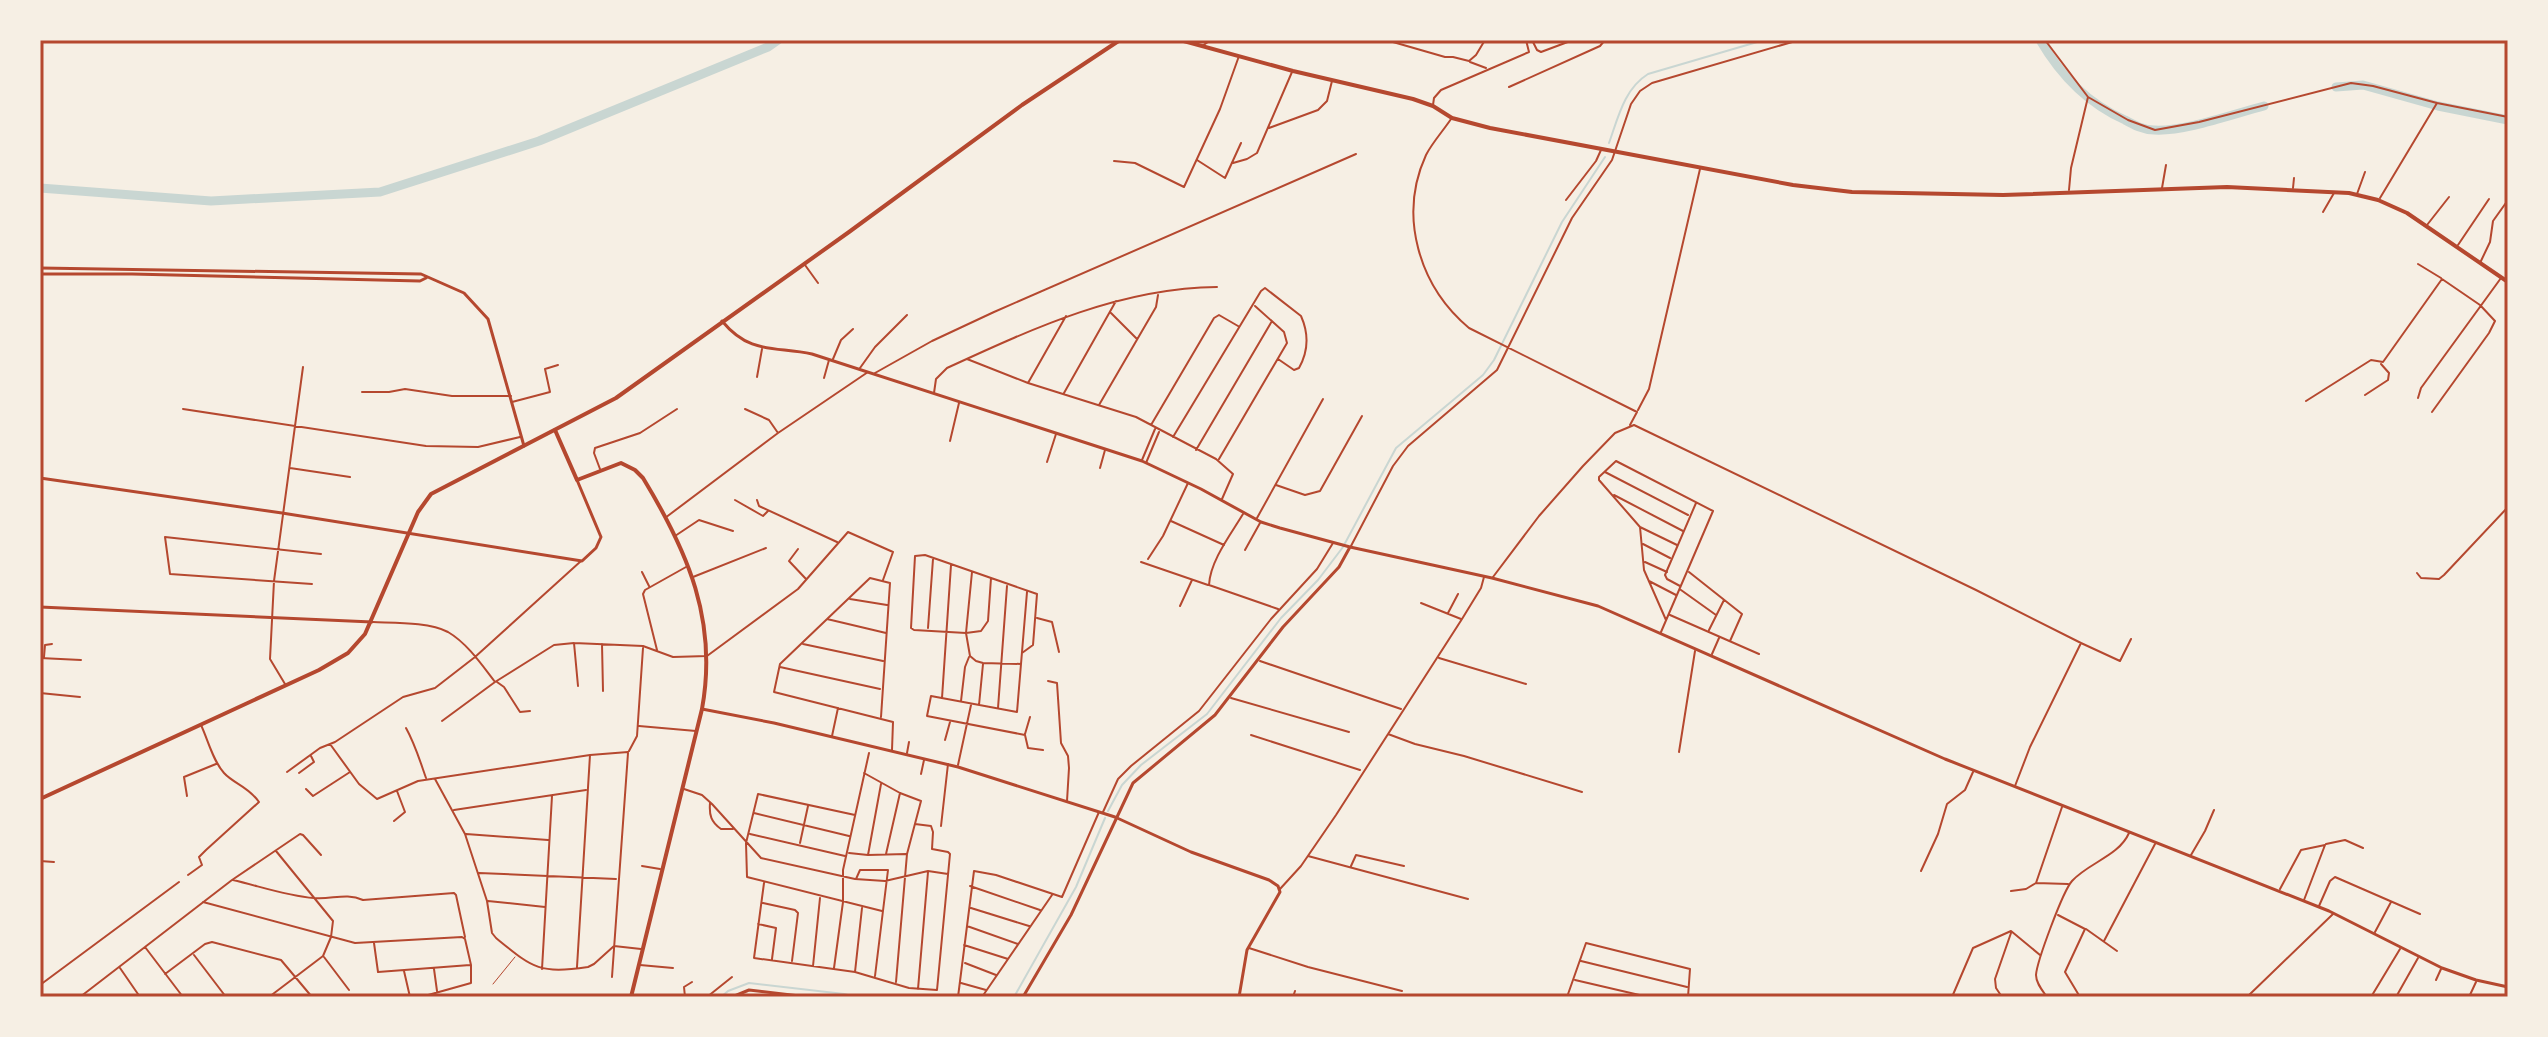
<svg xmlns="http://www.w3.org/2000/svg" width="2548" height="1037" font-family="Mulish,sans-serif">
	<rect width="100%" height="100%" fill="#f6efe4"/>
	<g fill="none" stroke-linecap="round" stroke-linejoin="round">
		<path stroke="#c9d6d2" stroke-width="2" d="M1609,143C1618,118 1624,89 1648,74L1764,40
			M1108,811L1122,785L1141,765L1207,714L1281,618L1318,580L1343,547L1396,448L1483,375L1494,360L1562,222L1605,157
			M721,997L728,991L749,983L844,994L856,997
			M1014,997L1076,887L1105,818"/>
		<path stroke="#c9d6d2" stroke-width="9" d="M2040,40C2061,76 2087,103 2125,120C2134,125 2143,130 2154,130C2184,132 2233,114 2264,106
			M2336,87L2363,85L2438,106L2508,120
			M40,188L211,201L380,192L539,141L768,47L778,40"/>
		<path stroke="#b5482f" stroke-width="1" d="M493,984L515,957"/>
		<path stroke="#b5482f" stroke-width="2" d="M1386,40L1445,57H1453L1469,61L1476,55L1485,40
			M1532,40L1537,50L1541,52L1573,40
			M2045,40L2088,97L2071,168L2069,190
			M1202,46L1211,40
			M1470,62L1486,68
			M1509,87L1600,46L1605,40
			M2088,97L2128,120L2155,130L2199,122L2351,83L2373,86L2437,103
			M1433,105L1434,98L1441,90L1529,52L1526,40
			M1451,119C1443,131 1432,143 1426,155C1398,216 1419,286 1469,328L1637,412L1630,425
			M1269,128L1318,110L1327,101L1332,81
			M1197,160L1225,178L1241,143
			M1114,161L1135,163L1184,187L1220,109L1239,56
			M1233,163L1247,159L1257,153L1292,72
			M2162,188L2166,165
			M2293,188L2294,178
			M2357,194L2365,172
			M2380,198L2437,103L2508,117
			M1566,200L1596,161L1601,150
			M2323,212L2334,193
			M2427,225L2449,197
			M2458,245L2489,199
			M2480,263L2490,242L2493,221L2508,200
			M2418,264L2441,278
			M805,265L818,283
			M1111,313L1137,339
			M833,359L841,340L853,329
			M967,359L1028,383L1136,417L1216,459L1233,474L1222,499
			M860,368L875,347L907,315
			M875,373L932,341L994,312L1356,154
			M757,377L762,349
			M824,378L829,360
			M1028,383L1066,316
			M362,392H389L405,389L452,396H511
			M934,393L936,379L947,368C1034,328 1120,288 1217,287
			M1064,393L1116,301
			M2365,395L2388,380L2389,373L2381,364
			M2418,398L2421,388L2501,278
			M2306,401L2371,360L2383,362L2442,279L2480,305L2495,321L2489,333L2432,412
			M512,402L550,392L545,369L558,365
			M1099,405L1156,307L1158,295
			M183,409L426,446L478,447L520,437
			M745,409L769,420L778,433
			M1638,410L1649,389L1700,169
			M1151,425L1214,318L1219,315L1238,326
			M1173,437L1261,291L1265,288L1301,316C1309,334 1308,352 1299,368L1294,370L1278,359
			M950,441L959,403
			M1196,450L1272,321
			M1219,459L1287,343L1284,332L1255,306
			M1142,460L1155,429
			M1047,462L1056,434
			M1146,463L1159,432
			M290,468L350,477
			M1100,468L1105,450
			M600,469L594,453L595,448L640,433L677,409
			M1605,472L1688,515
			M1276,485L1305,495L1320,491L1362,416
			M1614,495L1683,531
			M735,500L763,516L768,511
			M757,500L759,506L837,542
			M1243,514C1231,534 1210,561 1209,585L1278,609
			M665,518L778,433L868,372
			M1257,518L1323,399
			M1171,521L1224,545
			M1640,527L1677,545
			M675,536L699,520L733,531
			M1643,544L1670,558
			M1351,546L1393,466L1408,446L1497,370L1572,218L1612,160L1631,104L1640,91L1652,83L1799,40
			M798,549L789,561L806,579
			M1245,550L1260,523
			M1148,559L1163,536L1188,483
			M1141,562L1208,585
			M1645,562L1667,572
			M642,572L649,586
			M972,572L966,633L970,656L976,661L983,663L1021,664L1027,592
			M1689,572L1742,614L1730,641
			M2417,573L2421,578L2439,579L2444,575L2508,507
			M693,577L766,548
			M1493,577L1539,516L1583,466L1615,433L1634,425L1976,590L2081,643
			M991,578L988,621L981,631L966,633L914,630L911,628L915,556L925,555L1037,594L1033,645L1022,653
			M1649,581L1676,595
			M312,584L170,574L165,537L321,554
			M1680,586L1667,579L1665,575L1696,503
			M1681,590L1716,615
			M850,599L887,605
			M1421,603L1461,619
			M1180,606L1192,580
			M1448,613L1458,594
			M1670,615L1759,654
			M1037,618L1052,622L1059,652
			M827,619L886,633
			M373,622C394,623 429,622 448,632C467,643 482,665 495,682
			M928,628L933,559
			M1709,630L1724,600
			M1661,632L1713,511L1616,461L1599,477V480L1640,527L1644,570L1666,620
			M2508,639L2506,645L2508,653
			M574,643L578,686
			M602,644L603,691
			M803,644L883,661
			M657,650L643,594L645,590L686,567
			M1712,654L1719,638
			M44,657L45,645L52,644
			M40,658L81,660
			M1439,658L1526,684
			M1260,661L1401,709
			M1021,664L1017,712L931,696L927,716L1025,735L1028,748L1043,750
			M780,667L880,689
			M1048,681L1057,683L1061,743L1068,756L1069,768L1067,801
			M497,682L504,687L520,712L530,711
			M285,684L270,659L274,581L303,367
			M40,693L80,697
			M942,698L951,565
			M1231,698L1349,732
			M961,701L965,667L969,657
			M979,705L983,664
			M998,708L1007,586
			M881,717L890,583L870,578L780,664L774,692L893,722L892,750
			M442,721L495,682L554,645L574,643L643,646L673,657L707,656L798,589L848,532L893,552L883,580
			M639,726L696,731
			M406,728C415,744 420,761 426,778
			M1025,734L1030,717
			M1388,734L1415,744L1464,756L1582,792
			M1251,735L1360,770
			M832,736L838,708
			M945,740L950,722
			M330,744L359,784L377,799L418,781L590,755L628,752
			M629,751L637,736L643,648
			M1679,752L1695,651
			M907,753L909,742
			M958,765L971,705
			M287,772L320,748L335,742L403,697L435,688L475,657L581,561
			M299,773L314,762L311,756
			M864,773L900,793L921,801L907,854L896,982
			M921,774L924,760
			M435,779L465,834L487,901L492,933L496,938C533,968 538,974 588,967L594,964L614,946L641,949
			M2015,786L2030,747L2081,643L2120,661L2131,639
			M306,789L313,796L350,772
			M684,789L702,795L712,804L761,858L855,879L885,881L928,871L948,874
			M187,796L184,777L216,764
			M710,803C709,815 711,822 721,829H733
			M454,810L586,790
			M1103,812L1118,779L1131,766L1199,711L1271,619L1317,569L1333,543
			M754,813L849,836
			M855,815L758,794L746,843L747,877L882,911
			M394,821L405,812L397,791
			M941,826L948,764
			M466,834L548,840
			M750,834L845,856
			M800,843L808,806
			M2326,844L2345,840L2363,848
			M849,853L868,855L906,854
			M886,854L900,793
			M868,855L881,784
			M2191,855L2205,831L2214,810
			M1308,856L1468,899
			M40,861L54,862
			M642,866L660,869
			M1351,866L1356,855L1404,866
			M1921,871L1938,834L1947,804L1965,790L1973,772
			M479,873L616,879
			M188,875L202,865L199,857L206,850L259,802C248,786 234,784 224,773C213,761 208,740 201,725
			M856,879L860,870H888L875,976
			M233,880C259,886 287,896 314,898C331,900 346,892 363,900L454,893L456,895L465,937
			M764,883L754,958L855,972L909,988L937,990L950,854L948,852L932,849L933,832L931,826L915,824
			M2036,883L2062,807
			M970,886L1040,910
			M1280,889L1301,866L1336,815L1462,619L1481,588L1484,577
			M2280,889L2301,850L2325,845L2304,900
			M2011,891L2026,889L2036,883L2068,884
			M488,901L545,907
			M203,902L355,943L462,937L465,939L471,965V983L421,997
			M763,903L795,910L798,913L792,961
			M2319,906L2330,881L2335,877L2420,914
			M971,908L1029,926
			M2058,915L2085,929L2065,972L2080,997
			M758,924L776,928L772,959
			M967,926L1018,944
			M2086,929L2117,951
			M2375,932L2391,902
			M2104,941L2155,844
			M374,943L378,972L470,965
			M964,945L1008,959
			M145,947L183,997
			M1249,948L1308,967L1402,991
			M194,955L226,997
			M324,957L349,990
			M1581,961L1687,987
			M965,963L996,975
			M640,965L673,968
			M813,966L820,898
			M577,967L590,755
			M120,968L140,997
			M834,968L843,902V870L869,753
			M434,969L437,991
			M542,969L552,796
			M404,971L410,997
			M855,972L862,908
			M165,974L205,944L212,942L281,960L312,997
			M612,977L628,753
			M1575,980L1648,997
			M2436,980L2441,969
			M961,983L986,990
			M40,985L179,882
			M918,989L928,872
			M80,997L232,880L300,834L303,835L321,855
			M269,997L323,956L331,937L333,921L276,851
			M685,997L684,987L692,982
			M707,997L732,977
			M958,997L974,871L996,875L1062,897L1099,812
			M982,997L1052,895
			M1293,997L1295,991
			M1567,997L1586,943L1690,969L1688,997
			M1952,997L1973,948L2011,931L2040,955
			M2002,997L1996,988L1995,979L2011,933
			M2047,997C2042,990 2036,983 2036,975C2037,961 2063,891 2072,881C2088,863 2119,856 2129,833
			M2084,997L2087,995
			M2247,997L2333,914
			M2371,997L2400,949
			M2396,997L2418,958
			M2469,997L2476,982"/>
		<path stroke="#b5482f" stroke-width="3" d="M722,321C750,355 775,346 812,354L1142,461L1201,489L1261,522L1280,528L1350,547L1492,578L1598,606L1945,759L2329,911L2442,968L2476,980L2508,987
			M40,607L372,622
			M702,709L774,723L958,767L1115,817L1191,852L1269,880L1278,886L1280,892L1247,950L1239,997
			M732,997L749,990L808,997
			M1023,997L1071,915L1133,783L1215,715L1283,627L1339,567L1350,547"/>
		<path stroke="#b5482f" stroke-width="3" d="M40,268L421,274L464,293L488,319L524,446
			M40,274H132L420,281L426,278
			M40,478L282,513L582,561L596,548L601,537L577,480"/>
		<path stroke="#b5482f" stroke-width="4" d="M1180,40L1293,71L1413,99L1433,106L1452,118L1490,128L1793,185L1852,192L2003,195L2227,187L2349,193L2378,200L2407,213L2508,282
			M555,430L577,480L621,463L635,470L643,478C688,552 718,621 702,709L631,997"/>
		<path stroke="#b5482f" stroke-width="4" d="M40,799L319,670L348,653L365,634L418,512L431,494L616,398L849,232L1022,105L1120,40"/>
	</g>
	<rect width="2548" height="1037" fill="none" stroke="#f6efe4" stroke-width="84"/>
	<rect x="42" y="42" width="2464" height="953" fill="none" stroke="#b5482f" stroke-width="3"/>
</svg>
